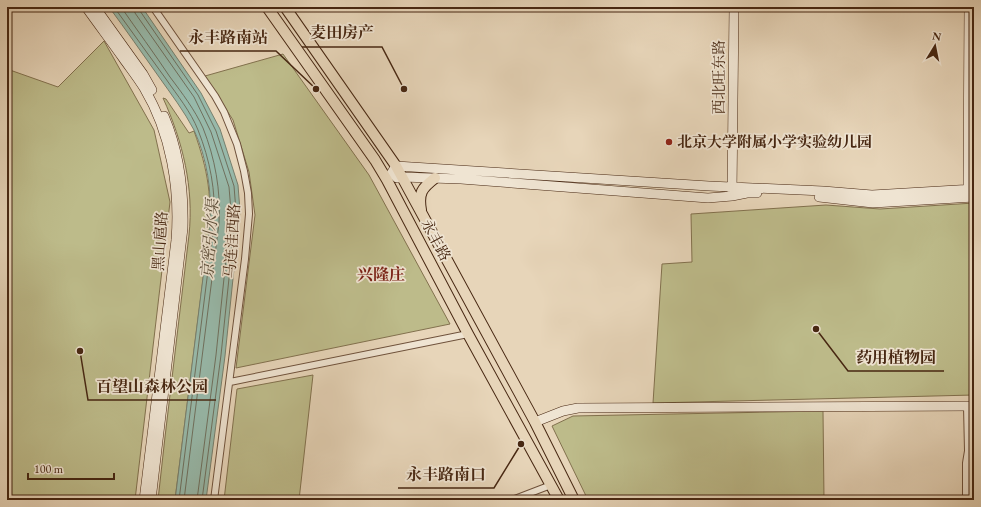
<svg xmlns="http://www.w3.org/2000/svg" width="981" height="507" font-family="'EB Garamond','Noto Serif SC',serif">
	<rect width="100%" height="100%" fill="#e7d5b9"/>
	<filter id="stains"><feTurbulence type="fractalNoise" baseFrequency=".005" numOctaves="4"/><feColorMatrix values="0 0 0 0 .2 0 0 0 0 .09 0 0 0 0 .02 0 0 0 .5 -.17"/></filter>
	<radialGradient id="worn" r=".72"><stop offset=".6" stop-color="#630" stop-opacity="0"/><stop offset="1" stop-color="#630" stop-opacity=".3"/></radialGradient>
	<path fill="#bdbb8a" stroke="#82714e" d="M104,41L154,130L170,202L135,500H7V69L58,87Z
		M283,54L369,175L450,324L236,368L255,215L249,172L233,120L205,76Z
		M163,98L166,99L189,133L194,131C208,170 213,199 208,240L175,500H158L165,437L189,235C194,188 183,142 163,98Z
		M974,203V395L653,403L662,264L692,262L691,214L826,205L880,209Z
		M313,375L299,500H224L237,389Z
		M823,411L824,500H588L552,426L573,416Z"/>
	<path fill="#97b9aa" stroke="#777f6d" d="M109,7H142L201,93L220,129L238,185L240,211L225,356L206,500H175L210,222C212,192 207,158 194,130C184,111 171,94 159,77C142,53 126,30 109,7Z"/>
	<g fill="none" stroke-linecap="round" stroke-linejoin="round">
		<path stroke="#6f705e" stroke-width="1" d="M114,7C131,31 149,55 166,79C177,95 191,112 198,130C210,160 216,191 214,223L179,500
			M121,7C137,30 154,53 170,77C182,93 195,110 203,128C215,158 221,191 219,223L184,500
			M134,7L135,13L194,97L211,132L229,187L231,211L216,355L197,500
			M139,7L140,11L198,95L216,131L234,186L236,211L221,355L202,500"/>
		<defs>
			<path id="street" d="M153,7L215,96L224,112L237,144L244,171L248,193L249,214L245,259L214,500
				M230,382L468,334
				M512,500L551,485
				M966,500V463L968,451L967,406"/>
			<path id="secondary" d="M86,7C98,24 111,41 123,58C130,68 138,78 144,88C171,133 180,189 176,240L144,500
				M95,7L143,74L152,90
				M397,178L402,177L461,179L708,198L732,196L747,193H757
				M387,180L396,166L709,186L823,191L872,195L974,189
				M968,189L969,7
				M732,193L734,7
				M819,197L873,203L974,197
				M535,422L563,411L578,408L974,406
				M151,500L183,228C184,189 179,151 164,116"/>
			<path id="primary" d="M267,7L375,160L387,180L468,334L559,500
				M285,7L396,166L535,422L574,500
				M421,210C418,193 422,188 435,178"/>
		</defs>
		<use href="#street" stroke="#6f523c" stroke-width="8"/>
		<use href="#secondary" stroke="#472712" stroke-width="10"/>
		<use href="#primary" stroke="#472712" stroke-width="12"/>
		<use href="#street" stroke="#efe4d2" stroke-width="6"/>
		<use href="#secondary" stroke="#efe4d2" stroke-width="9"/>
		<use href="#primary" stroke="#e7d5b9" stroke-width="10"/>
	</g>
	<circle fill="#8f2418" stroke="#efe4d2" stroke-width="1.5" cx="669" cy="142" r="4"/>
	<g text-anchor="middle" stroke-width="3.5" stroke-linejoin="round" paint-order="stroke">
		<g font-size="15" fill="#472712" stroke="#efe4d2">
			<text transform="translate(719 77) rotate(-90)" y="5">西北旺东路</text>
			<text transform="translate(436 240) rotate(62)" y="5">永丰路</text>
			<text transform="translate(160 241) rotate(-86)" y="5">黑山扈路</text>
			<text transform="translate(232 241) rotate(-86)" y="5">马连洼西路</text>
		</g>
		<g font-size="15" font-weight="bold" fill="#472712" stroke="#efe4d2" text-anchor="start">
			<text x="677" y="147">北京大学附属小学实验幼儿园</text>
		</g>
		<g font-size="16" font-style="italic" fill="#5b4c38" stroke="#efe4d2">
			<text transform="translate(209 239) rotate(-86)" y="6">京密引水渠</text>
		</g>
		<g font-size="16" font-weight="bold" fill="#7a1f14" stroke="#efe4d2">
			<text x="381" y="280">兴隆庄</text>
		</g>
	</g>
	<path fill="none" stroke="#472712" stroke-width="1.5" d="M404 89L382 47H302M316 89L276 51H180M816 329L848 371H944M80 351L88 400H216M521 444L494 488H398"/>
	<g fill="#472712" stroke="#efe4d2" stroke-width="1.5">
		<circle cx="404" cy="89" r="4"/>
		<circle cx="316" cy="89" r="4"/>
		<circle cx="816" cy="329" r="4"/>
		<circle cx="80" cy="351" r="4"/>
		<circle cx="521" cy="444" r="4"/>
	</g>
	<g font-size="16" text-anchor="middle" font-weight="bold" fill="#472712" stroke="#efe4d2" stroke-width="3.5" stroke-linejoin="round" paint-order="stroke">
		<text x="342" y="38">麦田房产</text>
		<text x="228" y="43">永丰路南站</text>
		<text x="896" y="363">药用植物园</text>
		<text x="152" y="392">百望山森林公园</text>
		<text x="446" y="480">永丰路南口</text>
	</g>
	<rect width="981" height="507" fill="none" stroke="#e7d5b9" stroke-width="24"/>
	<rect x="8" y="8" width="965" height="491" fill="none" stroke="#472712" stroke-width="2"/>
	<rect x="12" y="12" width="957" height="483" fill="none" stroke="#472712"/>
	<g transform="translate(935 46) rotate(10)" stroke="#efe4d2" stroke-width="3" paint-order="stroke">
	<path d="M0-3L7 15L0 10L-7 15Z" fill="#472712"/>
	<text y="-6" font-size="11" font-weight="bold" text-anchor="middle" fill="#472712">N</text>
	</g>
	<path d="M28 473v6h86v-6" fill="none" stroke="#472712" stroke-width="2"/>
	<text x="34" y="473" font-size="12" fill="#472712" stroke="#efe4d2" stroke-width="3" paint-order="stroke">100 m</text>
	<rect width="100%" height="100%" filter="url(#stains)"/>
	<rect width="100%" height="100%" fill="url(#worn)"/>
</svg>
